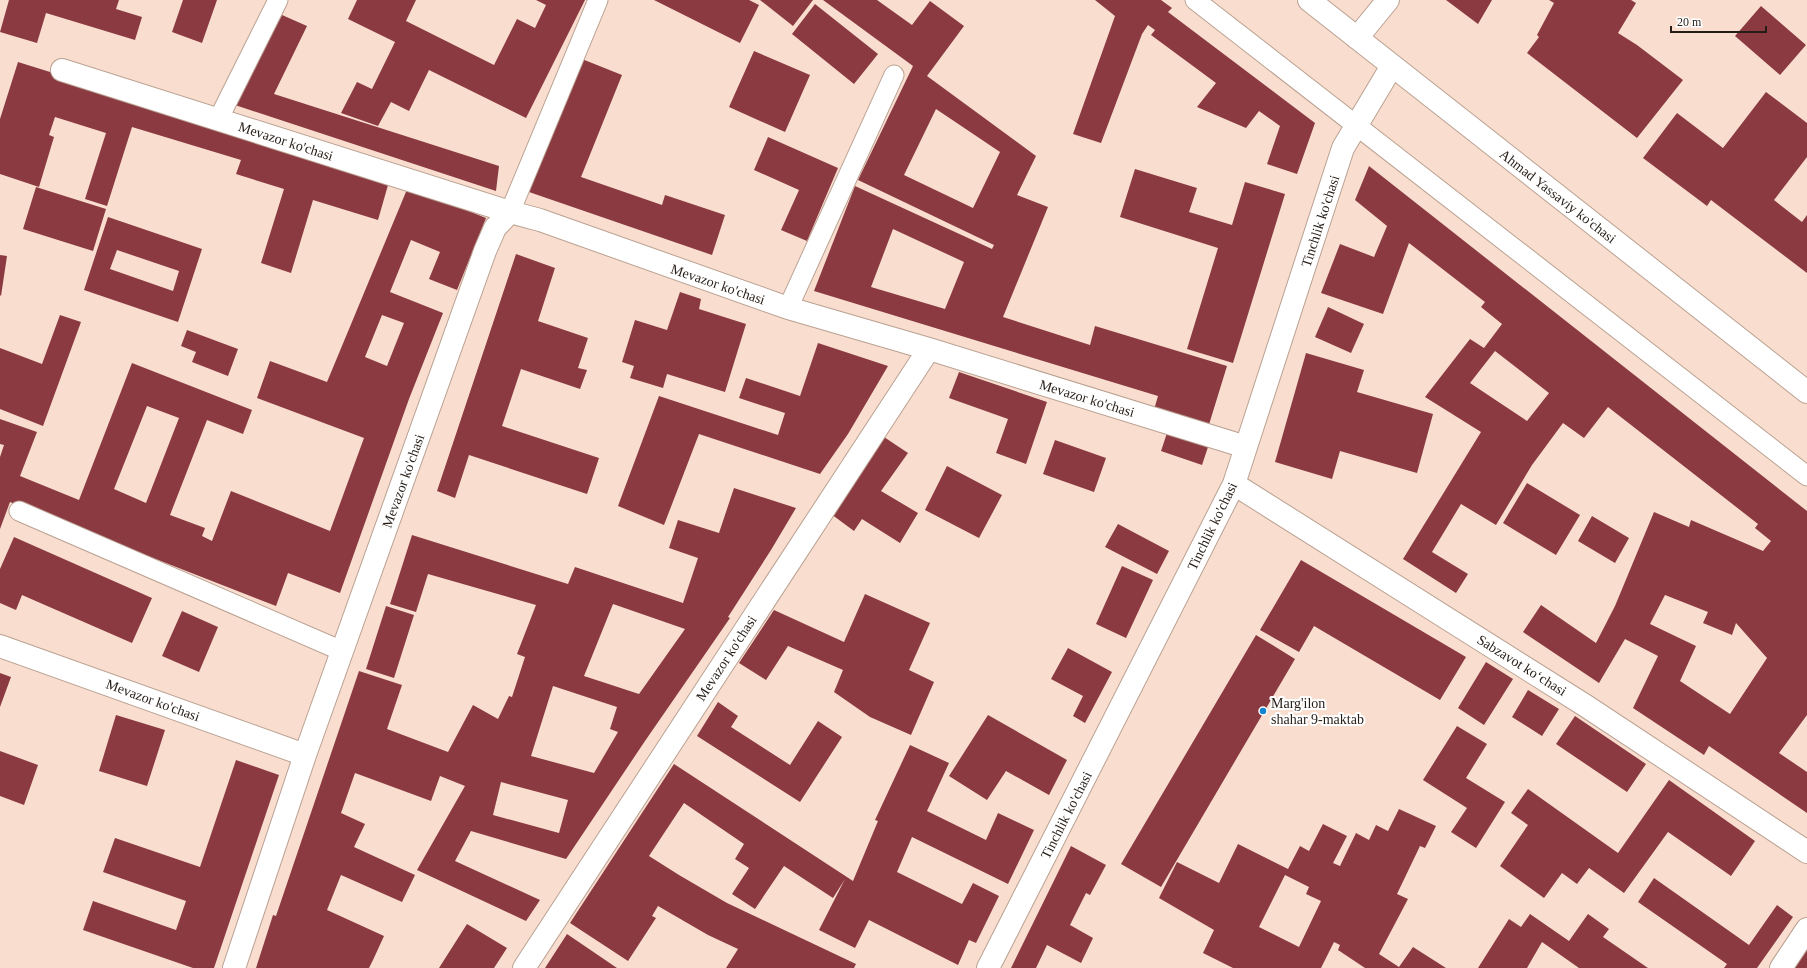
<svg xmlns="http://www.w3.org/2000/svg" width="1807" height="968" font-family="Georgia,serif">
	<rect width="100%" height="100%" fill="#f9decf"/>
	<path fill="#8b3a41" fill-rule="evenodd" d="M9,0H119L116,9L142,17L135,40L46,13L37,43L0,32Z
		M183,0H217L202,43L172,32Z
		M357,0H416L406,21L494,65L517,19L535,28L546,5L536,0H585L526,118L429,70L409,111L391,102L378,126L341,113L357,82L372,89L395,42L348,19Z
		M654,0H749L759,5L740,43Z
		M760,0H813L793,26Z
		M823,0H877L912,25L930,1L964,26L927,76L1036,156L1017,195L1048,207L1003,317L1090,345L1095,326L1227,366L1207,431L1153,413L1158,396L814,291L855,186L992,249L994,245L858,180L913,66ZM936,109L1000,152L973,208L904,175ZM893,229L964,262L945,309L871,287Z
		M1095,0H1161L1172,8L1168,12L1315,123L1297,174L1267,164L1280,126L1259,111L1246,128L1197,107L1216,83L1151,35L1155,30L1148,25L1142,34L1101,143L1073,134L1115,16Z
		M1446,0H1492L1478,24Z
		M1549,0H1631L1636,3L1618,33L1637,45L1683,80L1637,138L1527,53L1539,37L1537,35L1554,3Z
		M815,4L878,54L854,84L792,34Z
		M1761,6L1806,45L1780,75L1735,36Z
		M282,15L307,26L274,94L499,166L496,191L235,105Z
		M754,51L810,75L785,132L729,107Z
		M582,59L622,75L581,177L662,205L665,195L725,215L712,255L529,192Z
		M18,62L390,178L378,220L313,200L291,273L261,263L284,189L236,174L241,160L132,127L107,206L85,199L106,133L55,117L49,135L54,137L39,187L0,174V119Z
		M1766,92L1807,123V157L1774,200L1802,222L1807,215V273L1711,200L1707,206L1643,158L1677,113L1723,148Z
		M768,137L838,168L807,241L781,230L799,190L754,170Z
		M1369,166L1807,511V715L1779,753L1807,772V813L1709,746L1704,755L1633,708L1658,656L1625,639L1599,683L1523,632L1541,605L1596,643L1615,606L1654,512L1689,527L1691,520L1763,551L1771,541L1755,528L1758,524L1608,407L1584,438L1563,423L1532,465L1496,525L1461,504L1432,552L1468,574L1456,593L1403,559L1481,432L1425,397L1470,339L1484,348L1502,324L1481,307L1485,302L1409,243L1383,314L1321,293L1340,244L1374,257L1387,226L1355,200ZM1495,351L1549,393L1527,421L1470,383ZM1665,595L1708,612L1703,623L1732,635L1736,623L1767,658L1730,714L1680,681L1696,646L1650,624Z
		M1135,169L1197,188L1189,212L1232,225L1245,182L1285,194L1233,363L1187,349L1218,248L1120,217Z
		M36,187L106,209L93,251L23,229Z
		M408,187L486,218L457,290L429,279L440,252L411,240L390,292L443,313L409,399L340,593L288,573L276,606L10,502L0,529V457L4,445L0,444V419L37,432L20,476L79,500L132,363L252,410L243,434L207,420L170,515L205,528L202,536L212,541L231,491L330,531L364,438L257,398L270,361L327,382ZM382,315L404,323L387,366L365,357ZM147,406L179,418L146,503L114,489Z
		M108,217L202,249L178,322L84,290ZM117,250L179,271L173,291L110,269Z
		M516,254L555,268L538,321L588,338L578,368L587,370L580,389L521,369L502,426L599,458L587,494L469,455L455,498L437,491Z
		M0,255L7,256L1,296L0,295Z
		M680,292L701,299L699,309L746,324L725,392L667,374L663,388L630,378L634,366L622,362L635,320L667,330Z
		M1328,307L1364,324L1351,353L1315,337Z
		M60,315L81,322L43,426L0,409V348L42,364Z
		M187,330L238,349L228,376L192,362L196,352L181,346Z
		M818,343L888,366L848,434L820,474L699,434L664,525L618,506L659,396L778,435L785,413L739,398L746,378L800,396Z
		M1306,353L1364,370L1357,392L1433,414L1417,473L1340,451L1332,479L1275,462Z
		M959,372L1047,402L1026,464L996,453L1008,419L949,398Z
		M1169,427L1210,441L1202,465L1161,451Z
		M884,437L908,453L881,491L918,513L900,543L862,519L854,531L831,514Z
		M1055,440L1106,458L1094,492L1043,474Z
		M947,466L1002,495L979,538L925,510Z
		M1527,483L1580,515L1556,555L1503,523Z
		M734,488L796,508L771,550L728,617L730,618L645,741L566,859L471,831L455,861L540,900L526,921L417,870L465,786L440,776L431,801L355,773L341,813L365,824L354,847L415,875L402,902L341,875L327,910L384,936L373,960L369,968H256L273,915L276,916L359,671L402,685L387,729L448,752L473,705L498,719L509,696L512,697L525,657L517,654L536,605L428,574L416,612L390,604L412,535L568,584L575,567L683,603L698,558L669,548L678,520L719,533ZM613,604L685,629L639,694L584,676ZM553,686L617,707L610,729L618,732L594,773L531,756ZM501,782L568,800L559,833L493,815Z
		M1592,516L1629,538L1615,563L1578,541Z
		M1118,524L1169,551L1157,574L1105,547Z
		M14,537L152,598L132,643L22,595L16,610L0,603V569Z
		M1301,560L1466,657L1440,700L1314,626L1299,652L1260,630Z
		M1122,566L1153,580L1126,638L1096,624Z
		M865,594L930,623L909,670L934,682L911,735L870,717L834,692L843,670L788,646L766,680L739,663L774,610L844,642Z
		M386,606L414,615L394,678L366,669Z
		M182,611L218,627L199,672L162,656Z
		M1256,635L1295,659L1161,887L1121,864Z
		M1068,648L1112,672L1085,723L1073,716L1083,696L1051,679Z
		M1486,662L1513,679L1484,725L1458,708Z
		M0,673L11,677L0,707Z
		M1528,690L1559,709L1542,736L1512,717Z
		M718,702L738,716L731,727L790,765L818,721L842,737L800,802L697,736Z
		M116,715L165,730L147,786L99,771Z
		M988,715L1067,760L1049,795L1006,771L987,800L949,776Z
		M1575,716L1646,764L1627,792L1556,744Z
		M1457,726L1487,744L1466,778L1505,802L1476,848L1451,832L1467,808L1423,780Z
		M910,745L949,763L927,811L986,840L998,813L1034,830L1008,884L912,837L897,872L962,904L973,883L999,896L976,943L969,940L958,965L869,920L855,948L819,930L845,879L833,898L784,866L755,909L732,894L749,868L735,859L744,844L684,803L649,856L679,875L727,903L856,964L854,968H726L738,949L708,935L658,906L652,916L656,918L628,961L570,923L674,764L853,881L878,821L875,820Z
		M0,751L38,765L24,805L0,796Z
		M236,760L279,775L214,968H193L83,930L93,901L176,930L186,901L103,872L115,838L200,867Z
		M1669,780L1755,841L1731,876L1668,832L1624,893L1589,868L1577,884L1562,873L1544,898L1500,866L1528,825L1511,813L1528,789L1618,853Z
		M1399,809L1436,826L1425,848L1420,846L1397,894L1408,899L1379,954L1399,967L1413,947L1446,968H1365L1338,950L1340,945L1334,942L1321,968H1233L1203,953L1214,930L1159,898L1177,862L1219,883L1238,844L1288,869L1300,846L1309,851L1323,824L1347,836L1333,863L1340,866L1356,833L1369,840L1376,825L1388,831ZM1285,875L1309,887L1306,894L1321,901L1299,947L1259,927Z
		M1071,846L1106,865L1090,895L1086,893L1070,925L1093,938L1081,963L1047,945L1036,968H1011Z
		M1654,878L1749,945L1777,905L1793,917L1757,968H1724L1727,964L1638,902Z
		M1530,914L1569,941L1588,914L1609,929L1603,937L1648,968H1579L1542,942L1527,968H1478L1509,919L1521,927Z
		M467,924L507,948L494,968H439Z
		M567,934L617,968H545Z
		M1807,949V968H1794Z"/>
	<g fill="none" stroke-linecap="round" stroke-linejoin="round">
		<defs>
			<path id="lane" d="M1195,0L1807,476
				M218,120L278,0
				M510,212L598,0
				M788,308L894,75
				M19,511L342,651"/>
			<path id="street" d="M1357,38L1388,0
				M62,70L510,212
				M1234,484L1586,706L1807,852
				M0,646L305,755
				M234,968L305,755L485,251L495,228L510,212L540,220L788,308L929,349L1246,447
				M524,968L929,349
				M988,968L1234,484L1343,148L1392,66
				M1781,968L1807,929"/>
			<path id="secondary" d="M1309,0L1807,392"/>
		</defs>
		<use href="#lane" stroke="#baa192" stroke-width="21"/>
		<use href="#street" stroke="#baa192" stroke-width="24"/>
		<use href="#secondary" stroke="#baa192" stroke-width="24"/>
		<use href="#lane" stroke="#fff" stroke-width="19"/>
		<use href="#street" stroke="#fff" stroke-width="22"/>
		<use href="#secondary" stroke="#fff" stroke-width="22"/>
	</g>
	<circle fill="#1385ce" stroke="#fff" stroke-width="1.5" cx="1263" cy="711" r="4"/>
	<g text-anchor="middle" stroke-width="4" stroke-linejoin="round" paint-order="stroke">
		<g font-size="14" fill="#261d17" stroke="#fff">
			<text transform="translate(286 141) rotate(18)" y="5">Mevazor ko'chasi</text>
			<text transform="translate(1558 196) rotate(38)" y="5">Ahmad Yassaviy ko'chasi</text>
			<text transform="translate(1320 221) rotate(-72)" y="5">Tinchlik ko'chasi</text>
			<text transform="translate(718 284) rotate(19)" y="5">Mevazor ko'chasi</text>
			<text transform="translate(1087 398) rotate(17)" y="5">Mevazor ko'chasi</text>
			<text transform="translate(403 481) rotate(-70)" y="5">Mevazor ko'chasi</text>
			<text transform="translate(1212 526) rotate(-64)" y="5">Tinchlik ko'chasi</text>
			<text transform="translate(726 658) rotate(-57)" y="5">Mevazor ko'chasi</text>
			<text transform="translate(1522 665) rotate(32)" y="5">Sabzavot koʻchasi</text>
			<text transform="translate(153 700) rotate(20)" y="5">Mevazor ko'chasi</text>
			<text transform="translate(1066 815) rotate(-63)" y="5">Tinchlik ko'chasi</text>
		</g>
		<g font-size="14" fill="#261d17" stroke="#fff" text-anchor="start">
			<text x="1271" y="708">Marg'ilon<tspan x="1271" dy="16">shahar 9-maktab</tspan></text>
		</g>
	</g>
	<path d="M1671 26v6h95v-6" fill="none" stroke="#261d17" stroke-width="2"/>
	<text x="1677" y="26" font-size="12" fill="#261d17" stroke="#ffffff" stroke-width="3" paint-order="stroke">20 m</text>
</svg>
